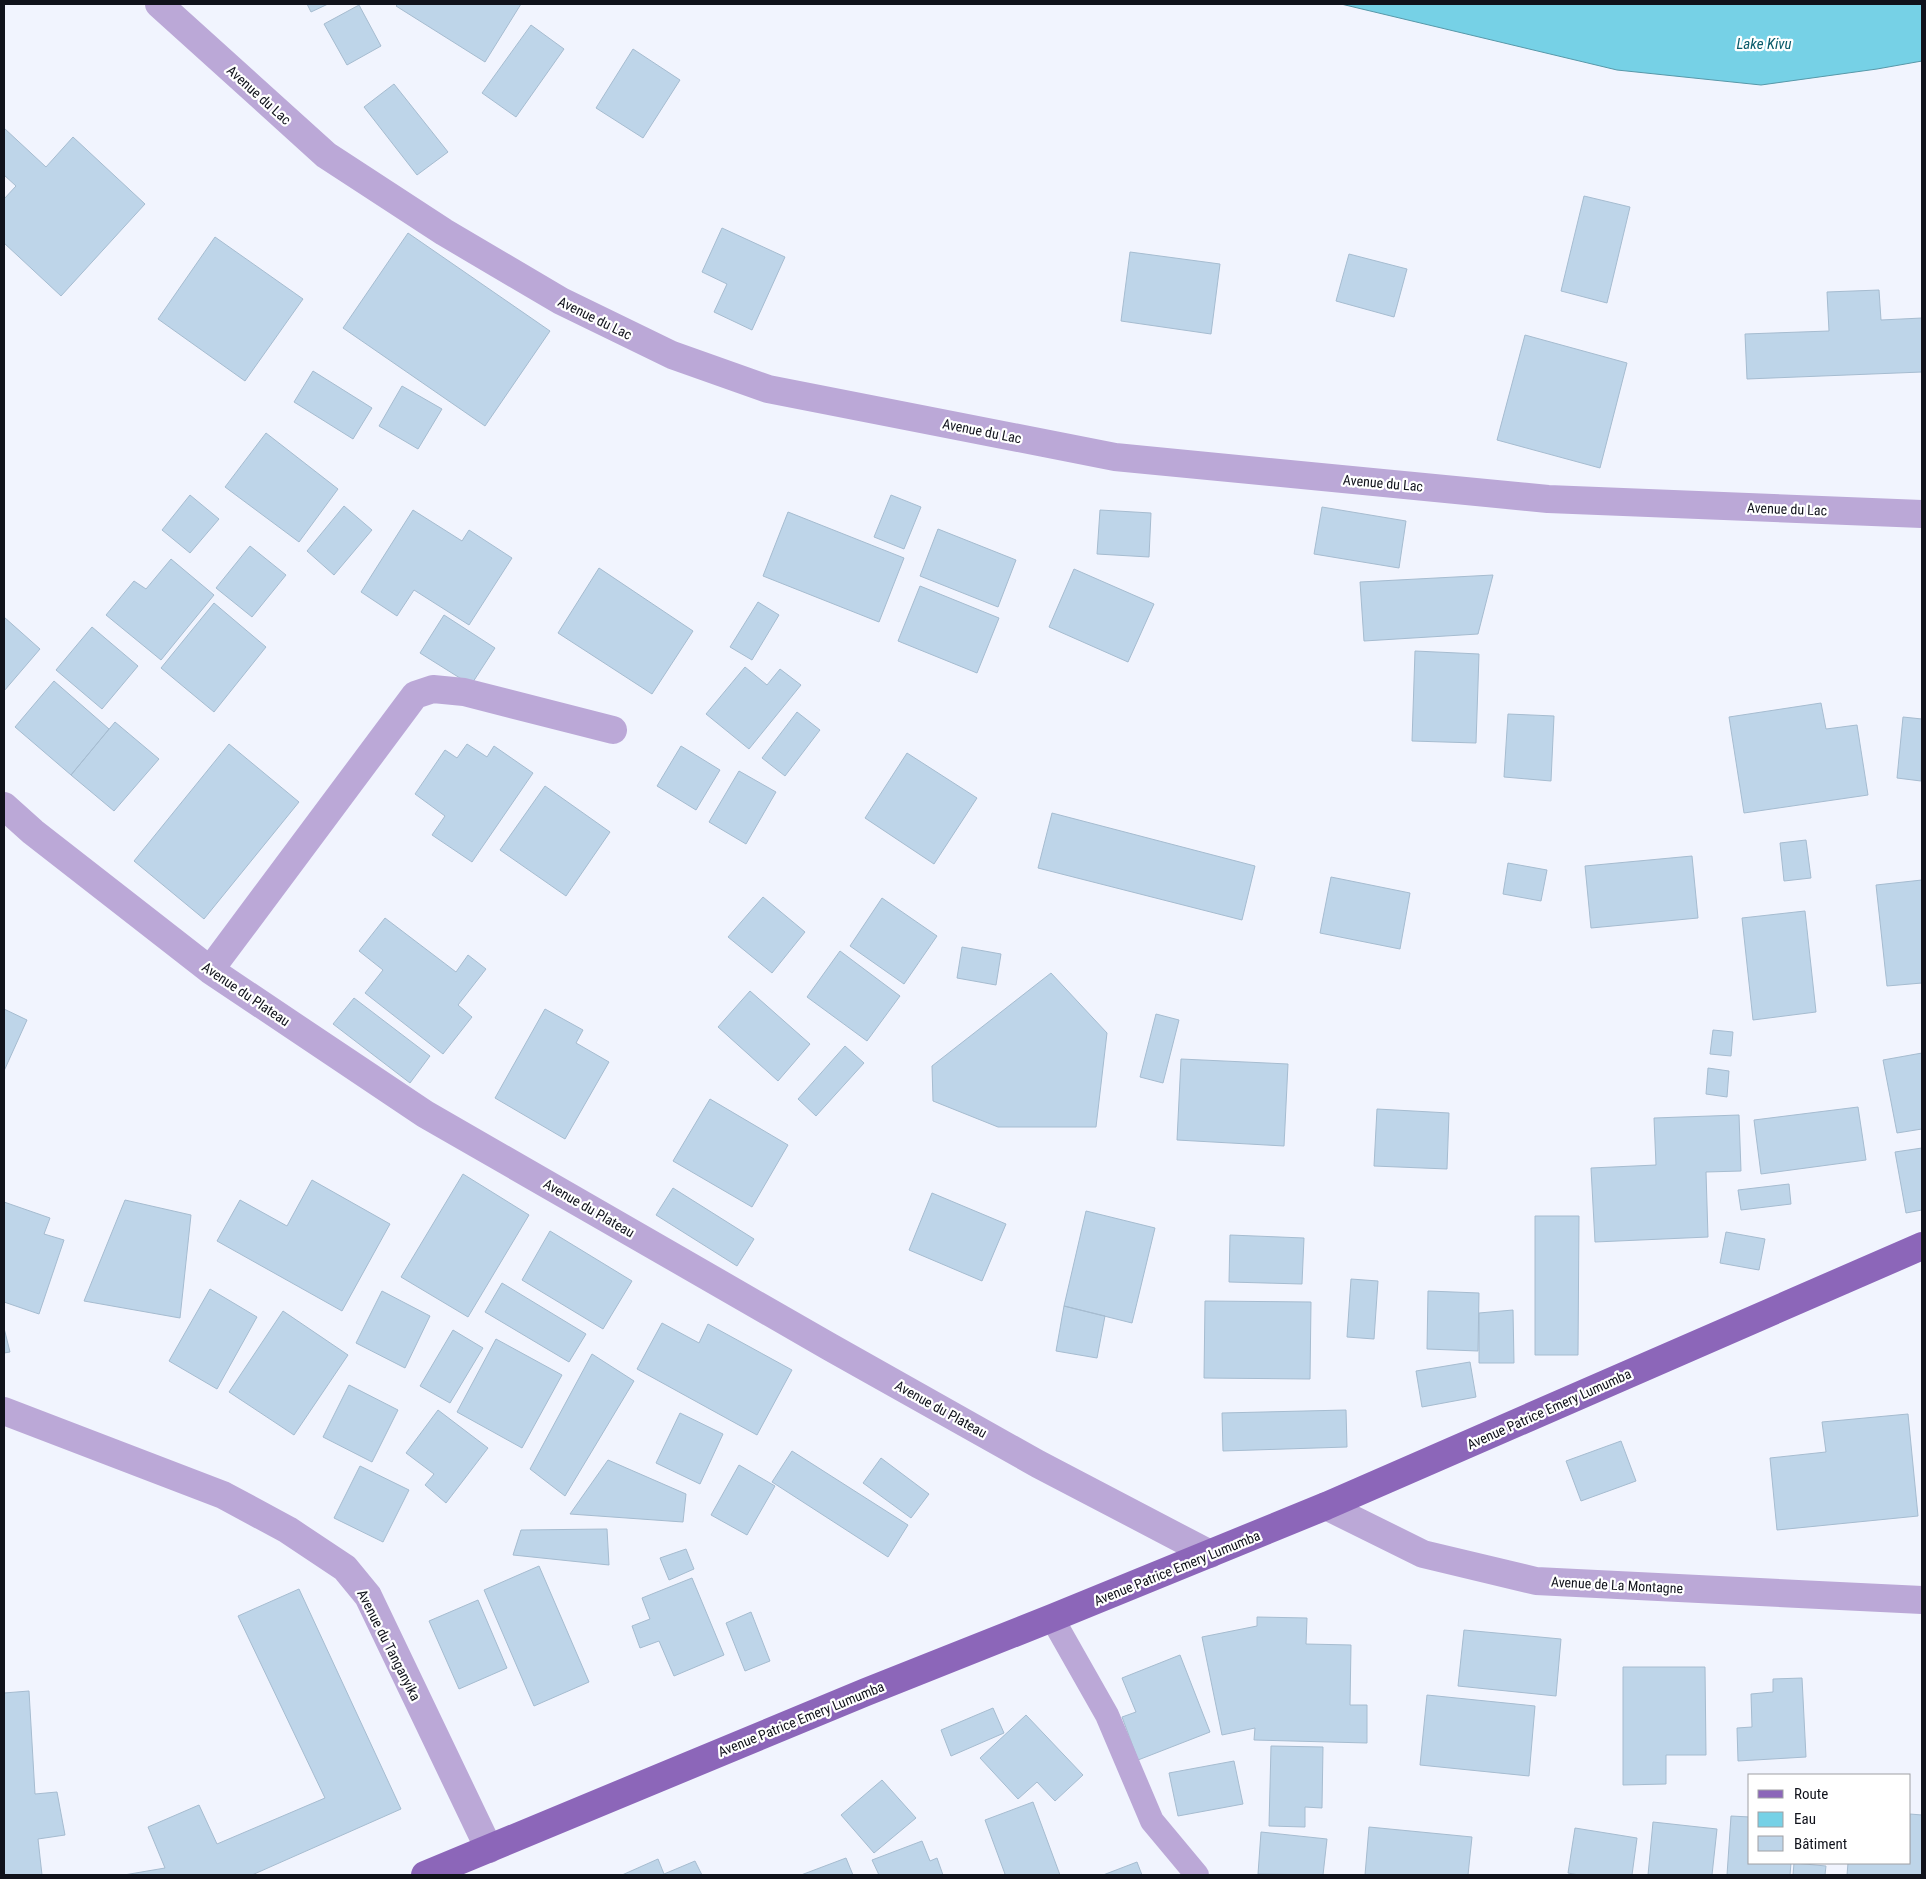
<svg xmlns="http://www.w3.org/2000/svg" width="1926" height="1879" font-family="'Roboto Condensed',sans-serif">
	<rect width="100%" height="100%" fill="#f1f4fe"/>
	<path fill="#76d1e6" stroke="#5798a9" d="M1341,4H1922V61L1877,69L1761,85L1617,70Z"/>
	<path fill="#bed5e9" stroke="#a6bcd0" d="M307,4H328L311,12Z
		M398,4H521L485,62L396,6Z
		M359,5L381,46L347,65L324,24Z
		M531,25L564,49L516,117L482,93Z
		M633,49L680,80L643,138L596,108Z
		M394,84L448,152L417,175L364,107Z
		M4,128L46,167L73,137L145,204L61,296L4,243V199L16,186L4,175Z
		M1584,196L1630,207L1607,303L1561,291Z
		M722,228L785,257L752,330L714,312L727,284L702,272Z
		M408,233L550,331L485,426L343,328Z
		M215,237L303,299L245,381L158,319Z
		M1130,252L1220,264L1211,334L1121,321Z
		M1349,254L1407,269L1394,317L1336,301Z
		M1879,290L1881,320L1922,318V372L1747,379L1745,334L1829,331L1827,292Z
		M1525,335L1627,363L1600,468L1497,440Z
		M313,371L372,408L353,439L294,402Z
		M402,386L442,409L418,449L379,426Z
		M266,433L338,489L299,542L225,487Z
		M190,495L219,519L190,553L162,530Z
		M891,495L921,507L904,549L874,537Z
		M344,506L372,530L334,575L307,551Z
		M1322,507L1406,521L1399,568L1314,554Z
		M413,510L462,541L469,530L512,558L469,625L414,590L397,616L361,592Z
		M1100,510L1151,513L1149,557L1097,554Z
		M788,512L904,558L879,622L763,576Z
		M938,529L1016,560L998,607L920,576Z
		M250,546L286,575L252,617L216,588Z
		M171,559L214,595L161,660L106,615L134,581L146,589Z
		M599,568L693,631L652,694L558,633Z
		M1074,569L1154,604L1128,662L1049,627Z
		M1493,575L1478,634L1364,641L1360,582Z
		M920,586L999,618L977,673L898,641Z
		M758,602L779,615L752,660L730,647Z
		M214,603L266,647L214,712L161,668Z
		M444,615L495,648L471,685L420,653Z
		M4,617L40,649L4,691Z
		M92,627L138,666L102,709L56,670Z
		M1415,651L1479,654L1476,743L1412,741Z
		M745,667L767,685L780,669L801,685L749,749L706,714Z
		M54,681L109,729L71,775L15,727Z
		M1821,703L1826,729L1857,725L1868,795L1744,813L1729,717Z
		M797,712L820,730L785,776L762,758Z
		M1508,714L1554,716L1551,781L1504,777Z
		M1903,717L1922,719L1921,781L1897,778Z
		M115,722L159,759L114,811L71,775Z
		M229,744L299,802L204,919L134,861Z
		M467,744L487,757L494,746L533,773L472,862L432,835L445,816L415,794L445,750L457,758Z
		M681,746L720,770L696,810L657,786Z
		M907,753L977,798L934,864L865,818Z
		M739,771L776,792L746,844L709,822Z
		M545,786L610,832L566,896L500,850Z
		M1052,813L1255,866L1242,920L1038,868Z
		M1806,840L1811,878L1784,881L1780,843Z
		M1692,856L1698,918L1591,928L1585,866Z
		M1508,863L1547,870L1541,901L1503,894Z
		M1331,877L1410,893L1400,949L1320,933Z
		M1922,880V983L1887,986L1876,885Z
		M763,897L805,932L772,973L728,937Z
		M882,898L937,936L904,984L850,946Z
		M1805,911L1816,1012L1753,1020L1742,918Z
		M385,918L456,972L468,955L486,969L458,1005L472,1017L443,1054L365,993L383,970L359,951Z
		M962,947L1001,954L996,985L957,978Z
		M840,951L900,996L867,1041L807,997Z
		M1051,973L1107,1033L1096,1127H998L933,1101L932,1066Z
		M750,991L810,1044L778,1081L718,1027Z
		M354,998L430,1056L410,1083L333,1024Z
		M4,1009L27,1020L4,1071Z
		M545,1009L583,1030L576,1043L609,1062L565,1139L495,1098Z
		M1156,1014L1179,1020L1163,1083L1140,1077Z
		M1713,1030L1733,1032L1731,1056L1710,1054Z
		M845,1046L864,1063L816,1116L798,1099Z
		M1922,1053V1129L1897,1133L1883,1060Z
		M1181,1059L1288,1064L1284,1146L1177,1140Z
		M1708,1068L1729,1071L1727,1097L1706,1094Z
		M710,1099L788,1145L752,1207L673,1161Z
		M1858,1107L1866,1160L1761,1174L1754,1120Z
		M1377,1109L1449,1113L1447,1169L1374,1166Z
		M1739,1115L1741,1171L1706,1172L1708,1237L1595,1242L1591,1168L1656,1165L1654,1118Z
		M1922,1148V1210L1906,1213L1895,1152Z
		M463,1174L529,1215L468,1317L401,1277Z
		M312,1180L390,1224L342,1311L217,1241L240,1200L287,1226Z
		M1789,1184L1791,1204L1741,1210L1738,1190Z
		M673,1188L754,1239L737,1266L656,1215Z
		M932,1193L1006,1224L982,1281L909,1250Z
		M125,1200L191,1215L180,1318L84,1301Z
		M4,1202L50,1218L44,1234L64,1240L39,1314L4,1302Z
		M1086,1211L1155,1228L1132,1323L1064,1306Z
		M1535,1216H1579L1578,1355H1535Z
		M550,1231L632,1281L603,1329L522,1280Z
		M1726,1232L1765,1239L1759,1270L1720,1263Z
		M1230,1235L1304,1238L1302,1284L1229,1282Z
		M1351,1279L1378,1281L1374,1339L1347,1337Z
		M502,1283L586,1334L569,1362L485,1312Z
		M210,1289L257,1317L217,1389L169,1361Z
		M382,1291L430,1316L405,1368L356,1343Z
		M1428,1291L1479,1293L1478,1351L1427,1349Z
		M1205,1301L1311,1302L1310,1379L1204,1378Z
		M1064,1306L1105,1316L1097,1358L1056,1351Z
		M1513,1310L1514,1363H1479V1313Z
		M283,1311L348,1355L294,1435L229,1392Z
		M662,1323L699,1343L708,1324L792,1370L757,1435L637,1369Z
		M4,1328L10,1352L4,1353Z
		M453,1330L483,1348L450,1403L420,1386Z
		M496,1339L562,1375L522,1448L457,1412Z
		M592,1354L634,1381L565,1496L530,1469Z
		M1470,1362L1476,1397L1422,1407L1416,1371Z
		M349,1385L398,1410L372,1462L323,1437Z
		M438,1410L488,1448L446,1503L425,1485L434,1474L406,1453Z
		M1346,1410L1347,1447L1223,1451L1222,1413Z
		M680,1413L723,1434L700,1484L656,1463Z
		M1908,1414L1918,1516L1777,1530L1770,1458L1826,1452L1822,1422Z
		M1621,1441L1636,1481L1581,1501L1566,1461Z
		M792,1451L908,1525L888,1557L772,1482Z
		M881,1458L929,1494L911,1518L863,1483Z
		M608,1460L686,1494L683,1522L570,1514Z
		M739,1465L775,1486L747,1535L711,1515Z
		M360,1466L409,1490L383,1542L334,1518Z
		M607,1529L609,1565L513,1555L521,1530Z
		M686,1549L694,1569L669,1580L660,1558Z
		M539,1566L589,1682L534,1706L484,1590Z
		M692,1578L724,1655L674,1676L659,1641L640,1648L632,1626L650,1619L642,1598Z
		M299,1589L401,1809L252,1875H124L165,1868L148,1827L199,1805L217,1844L325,1798L238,1616Z
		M478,1600L507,1668L459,1689L429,1621Z
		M751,1612L770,1661L745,1671L726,1623Z
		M1257,1617L1307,1618L1306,1644L1351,1645L1350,1705H1367V1743L1254,1740L1255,1728L1222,1735L1202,1637L1257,1626Z
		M1464,1630L1561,1639L1556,1696L1458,1686Z
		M1180,1655L1210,1732L1138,1760L1122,1717L1136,1712L1122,1678Z
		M1623,1667H1705L1706,1755H1666V1784L1623,1785Z
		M1802,1678L1806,1757L1738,1761L1737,1728L1752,1727L1751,1694L1773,1692V1679Z
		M29,1691L35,1794L57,1792L65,1835L38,1839L42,1875H4V1693Z
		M1427,1695L1535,1706L1529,1776L1420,1765Z
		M993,1708L1004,1733L951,1756L941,1730Z
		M1026,1715L1083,1775L1055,1801L1037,1782L1018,1799L980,1758Z
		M1271,1746L1323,1747L1322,1808L1305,1807V1827L1269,1826Z
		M1234,1761L1243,1804L1178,1816L1169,1773Z
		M882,1780L916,1818L874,1853L841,1815Z
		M1033,1802L1060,1875H1002L1005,1874L985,1820Z
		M1910,1814L1922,1815V1875H1847L1848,1863H1910Z
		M1731,1816L1750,1817V1863H1791L1790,1875H1727Z
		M1653,1822L1717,1829L1712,1875H1648Z
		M1369,1827L1472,1837L1468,1875H1365Z
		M1575,1828L1637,1838L1632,1875H1579L1568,1873Z
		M1261,1832L1327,1839L1323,1875L1258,1874Z
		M922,1841L930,1861L937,1858L943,1875H879L872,1860Z
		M846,1858L853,1875H801Z
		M658,1859L664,1874L695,1861L702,1875H622Z
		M1137,1862L1142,1875H1103Z
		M1794,1863L1826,1866L1825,1875H1793Z"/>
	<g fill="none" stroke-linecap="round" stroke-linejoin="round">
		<path stroke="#bba8d7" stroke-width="24" d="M1052,1618L1107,1715L1152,1821L1197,1875"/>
		<path stroke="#bba8d7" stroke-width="28" d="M159,4L326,155L444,232L561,301L672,355L768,389L1115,457L1548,499L1922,514
			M4,806L33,832L210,970L425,1114L830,1347L1038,1464L1210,1554
			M210,970L415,695L433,689L464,692L613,730
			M4,1411L223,1495L288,1530L345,1568L368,1596L489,1849
			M1326,1506L1423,1554L1536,1581L1922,1600"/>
		<path stroke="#8c66b9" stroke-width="28" d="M425,1875L866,1692L1052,1618L1326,1506L1922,1246"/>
	</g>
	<g text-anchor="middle" stroke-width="4.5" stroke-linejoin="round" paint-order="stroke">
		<g font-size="14" fill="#10121b" stroke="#fff">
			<text transform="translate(259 95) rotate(42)" y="5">Avenue du Lac</text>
			<text transform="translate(595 318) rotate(26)" y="5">Avenue du Lac</text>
			<text transform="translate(982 431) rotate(11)" y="5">Avenue du Lac</text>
			<text transform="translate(1383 483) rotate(5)" y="5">Avenue du Lac</text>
			<text transform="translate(1787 509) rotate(2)" y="5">Avenue du Lac</text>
			<text transform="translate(246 994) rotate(34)" y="5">Avenue du Plateau</text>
			<text transform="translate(589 1208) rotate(30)" y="5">Avenue du Plateau</text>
			<text transform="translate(941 1409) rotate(29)" y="5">Avenue du Plateau</text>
			<text transform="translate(1549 1409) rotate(-24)" y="5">Avenue Patrice Emery Lumumba</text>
			<text transform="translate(1177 1568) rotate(-22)" y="5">Avenue Patrice Emery Lumumba</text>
			<text transform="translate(1617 1585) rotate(3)" y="5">Avenue de La Montagne</text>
			<text transform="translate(389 1645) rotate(63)" y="5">Avenue du Tanganyika</text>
			<text transform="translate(801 1719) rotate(-22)" y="5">Avenue Patrice Emery Lumumba</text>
		</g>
		<g font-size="15" font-style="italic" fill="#085a69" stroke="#fff">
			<text x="1764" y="49">Lake Kivu</text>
		</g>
	</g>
	<rect width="1926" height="1879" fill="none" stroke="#10121b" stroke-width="10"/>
	<rect x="1748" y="1774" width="162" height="90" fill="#ffffff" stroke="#9fa0a4"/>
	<rect x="1758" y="1790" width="25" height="8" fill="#8c66b9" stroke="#9fa0a4"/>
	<text x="1794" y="1799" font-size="15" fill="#10121b">Route</text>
	<rect x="1758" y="1812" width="25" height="15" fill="#76d1e6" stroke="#9fa0a4"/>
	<text x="1794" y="1824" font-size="15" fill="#10121b">Eau</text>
	<rect x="1758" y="1836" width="25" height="15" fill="#bed5e9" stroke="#9fa0a4"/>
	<text x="1794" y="1849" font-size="15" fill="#10121b">Bâtiment</text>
</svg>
